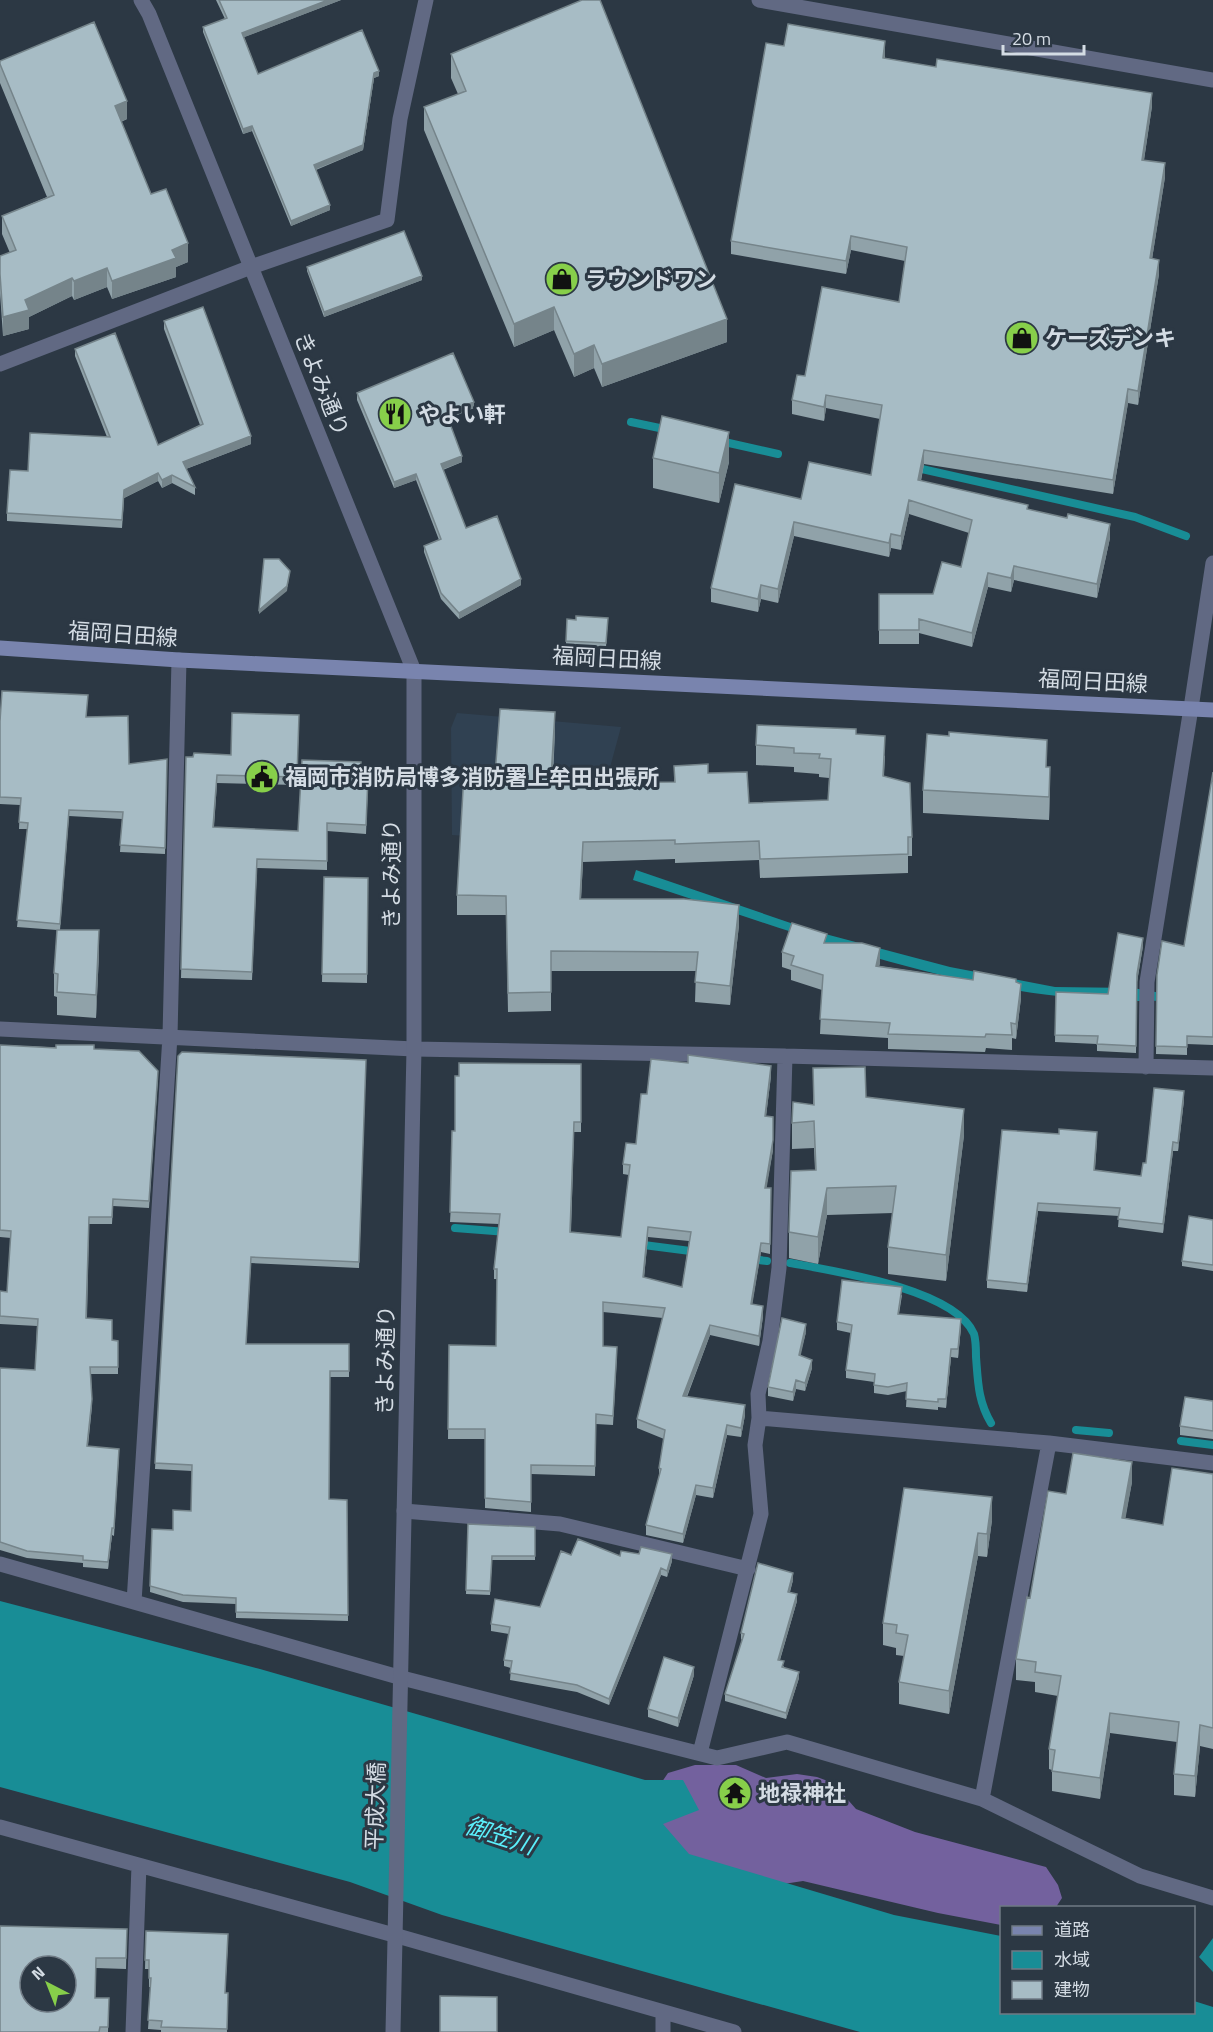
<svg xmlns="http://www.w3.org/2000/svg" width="1213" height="2032" font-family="'Titillium Web','Noto Sans JP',sans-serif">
	<rect width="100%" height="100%" fill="#2c3844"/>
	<path fill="#304152" d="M457,713L621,727L586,856L522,840L452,835L451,728Z"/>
	<path fill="#73619e" d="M695,1765H736L766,1778L797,1774L817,1777L833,1783L856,1809L915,1832L1046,1867L1058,1885L1062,1898L1056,1907L1002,1908L1001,1925L938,1913L803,1881L750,1889L670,1848L651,1798L668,1773Z"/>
	<path fill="#188d96" d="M636,870L814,931L950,967L1055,987L1133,988L1172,995L1174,1000C988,1010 808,935 633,880Z
		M0,1601L260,1669L645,1780H683L699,1810L663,1824L689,1854L894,1915L1001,1936L1002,2012H1194V2001L1213,2007V2032H860L442,1915L350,1882L0,1787Z
		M1213,1938V1972L1199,1957Z"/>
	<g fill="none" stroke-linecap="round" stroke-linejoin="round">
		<path stroke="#188d96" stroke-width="8" d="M631,422L669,430
			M720,441L778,454
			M913,467L1135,517L1186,536
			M455,1228L507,1232
			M636,1244L698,1252
			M750,1259L767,1261
			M790,1263C834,1271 955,1289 974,1334C976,1341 976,1350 976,1357C978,1382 978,1401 991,1423
			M1076,1430L1109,1433
			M1181,1441L1213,1445"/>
		<path stroke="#616983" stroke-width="15" d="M759,0L1213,80
			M0,1029L414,1049L785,1056L1213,1068
			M1146,1067L1147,982L1191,708
			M759,1418L1049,1443L1213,1463
			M404,1511L560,1524L748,1569
			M0,1564L402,1678L717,1758L787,1742L982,1799L1140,1876L1213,1898
			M134,1602L170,1036L179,660
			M700,1753L761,1514L755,1445L759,1418L758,1394L770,1341L779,1268L785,1056
			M982,1799L1049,1443
			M394,1935L734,2032
			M663,2032V2013"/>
		<path stroke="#616983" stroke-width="15" d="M141,0L149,14L414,671V1049L393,2032
			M0,364L251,267L387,220L400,119L426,0
			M1191,708L1213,563
			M0,1827L394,1935
			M133,2032L139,1865"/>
		<path stroke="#7984ae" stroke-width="15" d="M0,648L179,660L1213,710"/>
	</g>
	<path fill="#90a2a9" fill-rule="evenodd" d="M216,0H341L244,37L258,74L379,76L374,78L363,150L316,170L330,210L291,226L252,131L243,134L203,32V27L225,19Z
		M784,46L885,55V58L1152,106L1144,160L1165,177L1152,259L1159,274L1138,405L1128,403L1113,494L924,464L921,481L1028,509L1110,538L1097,598L1014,580L1011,592L988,587L972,647L919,633V644H879V594H933L961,567L969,533L909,514L901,550L891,548L889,557L794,536L778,603L761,599L758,612L711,602V588L801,499L871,475L880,419L826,408L824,421L792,414V400L805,376L899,302L905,261L851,250L846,274L731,254V241Z
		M451,54L727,342L602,387L594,368L574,377L554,330L514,347L424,130V107L458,94L451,78Z
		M0,61L127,119L121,122L151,194L188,262L176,267V277L112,299L107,287L74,300L72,296L29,317V329L3,336L0,293V256L10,253L2,234V216L47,197L0,83Z
		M307,267L422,280L324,317L307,271Z
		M164,321L251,444L186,469L195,487V495L172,483L162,488L158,481L124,498L122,528L7,521V513L28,471L107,437L75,356V349L158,445L200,425L164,329Z
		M357,393L474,408L448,419L462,462L443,470L466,528L521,585L459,619L441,599L424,552V546L439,540L416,480L394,488L357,400Z
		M653,458L729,462L719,503L653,488Z
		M608,618L606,647L566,645V641L576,620Z
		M299,715L297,785L217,783L214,827L298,831L360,776L368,785L366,834L327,831V870L257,868L252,980L181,978L186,757L231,755Z
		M87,717L129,764L167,759L165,854L120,852L122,819L69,816L60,930L99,953L96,1018L57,1015V997L54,996V973L57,930L17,927L28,829H19L20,805L0,804V721Z
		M555,731L553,778L577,783L674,782V766L708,773L749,803L828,800L829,778L819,777V774L794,772V767L756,765V745L856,734L885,756L884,776L912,837V856H908V873L760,878L759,860L675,863V859L583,862L581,899L739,925L730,1005L695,1002L696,971H551V1011L508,1012L506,915H457V895L495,775Z
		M1213,772V1045L1187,1044V1055L1156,1054L1157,975L1184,946Z
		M923,790H1050L1049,820L923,813Z
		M324,877L368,878L367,983L322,982Z
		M827,943L880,963L879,966L973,980L1016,982L1021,998L1016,1039L1012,1038V1050L986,1048L985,1052L888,1049V1038L820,1034L822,990L791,980V970L782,967V952Z
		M1143,946L1137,982L1136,1053L1097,1051V1044L1055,1042L1056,992L1108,994Z
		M0,1045L94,1049L158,1078L149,1208L113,1206L112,1224H89L87,1318L112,1340L118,1341V1374H91L92,1406L88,1446L119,1456L114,1536L112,1535L108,1569L83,1567V1563L27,1558L0,1550V1368L35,1370L37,1326L0,1324V1291L7,1292L11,1238L0,1237Z
		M178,1056L366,1060L359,1268L251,1263L246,1344H349V1377H330L329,1499L347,1500L348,1621L236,1618V1604L183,1602L150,1592L152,1529L173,1530L191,1511L192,1471L155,1469Z
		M581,1064V1132H574L571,1232L621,1237L629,1175L623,1174V1164L636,1144L647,1094L771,1076L766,1116L773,1150L766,1188H771L770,1254L761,1252L752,1304L763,1316L759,1346L710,1335L687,1397L745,1415L741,1437L727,1435L713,1498L696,1495L683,1543L646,1535V1525L659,1478V1468L664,1439L637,1428V1419L663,1318L603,1312V1346L617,1356L613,1425L596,1424L595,1476L531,1474V1512L485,1508V1439H448L449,1345L496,1346L497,1279H494V1269L499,1224L450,1222L455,1131ZM648,1237L689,1241L682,1287L644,1278Z
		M813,1068L866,1097L964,1135L946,1281L888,1274V1247L893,1213L827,1215L818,1264L789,1258V1232L815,1170L814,1148L792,1149V1123L813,1105Z
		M1184,1100L1178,1151H1173L1163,1233L1118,1227L1119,1216L1038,1211L1027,1292L987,1288V1280L1002,1130L1097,1140L1095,1170L1141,1176L1146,1163Z
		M1213,1220V1271L1182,1266V1261Z
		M902,1295L899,1314L961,1327L958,1358L951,1357L946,1408L938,1407V1410L906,1407L907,1391L888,1395L874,1393V1382L846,1378V1370L851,1333L837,1330V1322Z
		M806,1332L800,1355L812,1368L805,1391L796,1389L793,1401L768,1396V1387Z
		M1213,1401V1439L1180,1435V1426Z
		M1213,1474V1749L1200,1746L1195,1797L1174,1795V1774L1177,1742L1110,1733L1100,1799L1052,1791V1770L1049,1769V1749L1058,1696L1035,1692V1682L1016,1680V1659L1030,1598L1066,1494L1132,1482L1125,1518L1163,1525Z
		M992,1520L987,1557L978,1556L949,1714L899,1704V1682L904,1656L896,1655V1648L883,1645V1623Z
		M468,1524L535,1527V1560H492L490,1595L466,1594Z
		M571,1555L620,1556L672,1561L667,1577L661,1575L609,1705L577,1692L510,1680L511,1668L504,1666V1660L509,1634L491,1631V1624L540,1607Z
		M793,1580L790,1592L797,1601L780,1660L784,1667L799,1678L786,1719L725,1701V1694L742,1640L741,1639V1633Z
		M694,1675L678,1727L648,1717V1709Z
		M127,1929L126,1969L96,1968L95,1998H109L108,2032H0Z
		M146,1931L228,1943L225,1993L227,2032H161V2030L148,2029L151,1987H149V1969H145Z"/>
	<path fill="#75848a" d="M328,0H341L242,38V33Z
		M885,41V55L883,71V58Z
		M379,71V76L374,78L363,150L314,170V165L374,73Z
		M1152,93V106L1142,173V160Z
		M127,101V119L115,124V106Z
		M252,126V131L243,134V129Z
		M1165,163V177L1150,272V258Z
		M330,205V210L291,226V221Z
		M851,236V250L846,274V261Z
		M188,243V262L176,267V277L112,299V281L172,250Z
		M1159,260V274L1138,405V391Z
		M107,268V287L74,300V281Z
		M422,276V280L324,317V312Z
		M72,278V296L29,317V329L3,336V317L25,300Z
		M554,307V330L514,347V324Z
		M727,319V342L602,387V364Z
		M594,345V368L574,377V354Z
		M1128,389V403L1113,494V480Z
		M826,395V408L824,421V407Z
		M474,402V408L446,419V413Z
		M729,432V462L719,503V473Z
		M251,436V444L183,470V462Z
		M924,450V464L918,494V480Z
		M462,456V462L441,470V464Z
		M158,473V481L124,498L122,528L124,490Z
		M416,474V480L394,488V482Z
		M172,475V483L162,488V480Z
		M909,500V514L901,550V536Z
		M794,522V536L778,603V589Z
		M1110,524V538L1097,598V584Z
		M891,534V548L889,557V543Z
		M1014,566V580L1011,592V578Z
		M290,571L287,591L259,614V610Z
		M988,573V587L972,647V633Z
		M521,579V585L459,619V613Z
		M761,585V599L758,612V599Z
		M555,712V731L551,798V778Z
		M1050,767V790L1049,820V797Z
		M583,842V862L580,918V899Z
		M739,905V925L730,1005V986Z
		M99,930V953L96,1018V995Z
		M1143,938V946L1137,982L1136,1053L1137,974Z
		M880,948V963L876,980V966Z
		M1021,984V998L1016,1039V1024Z
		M771,1066V1076L765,1125V1116Z
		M1184,1091V1100L1178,1151V1143Z
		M964,1109V1135L946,1281V1255Z
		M773,1117V1150L765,1198V1188Z
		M1173,1142V1151L1163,1233V1224Z
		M827,1188V1215L818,1264V1237Z
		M1038,1203V1211L1027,1292V1284Z
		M648,1227V1237L643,1287V1277Z
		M761,1243V1252L751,1313V1304Z
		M763,1306V1316L759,1346V1336Z
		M961,1319V1327L958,1358V1349Z
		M806,1324V1332L799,1363V1355Z
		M710,1325V1335L683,1406V1396Z
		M951,1349V1357L946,1408V1399Z
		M812,1360V1368L805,1391V1383Z
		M796,1380V1389L793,1401V1392Z
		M745,1405V1415L741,1437V1428Z
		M727,1425V1435L713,1498V1488Z
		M1132,1462V1482L1122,1538V1518Z
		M696,1485V1495L683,1543V1534Z
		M992,1497V1520L987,1557V1534Z
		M112,1528V1535L108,1569V1562Z
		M978,1533V1556L949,1714V1691Z
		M672,1554V1561L667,1577V1571Z
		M661,1568V1575L609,1705V1699Z
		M793,1573V1580L788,1598V1592Z
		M797,1594V1601L778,1666V1660Z
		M694,1667V1675L678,1727V1718Z
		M799,1672V1678L786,1719V1713Z
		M1110,1713V1733L1100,1799V1778Z
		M1200,1725V1746L1195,1797V1776Z"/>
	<path fill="#a7bcc5" stroke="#75848a" stroke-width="1.5" fill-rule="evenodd" d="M219,0H328L242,33L258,74L362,30L379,71L374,73L363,145L314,165L330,205L291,221L252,126L243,129L203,27L227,18Z
		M582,0H600L727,319L602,364L594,345L574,354L554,307L514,324L424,107L466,91L451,54Z
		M94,22L127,101L115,106L151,194L166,189L188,243L172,250L176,258L112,281L107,268L74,281L72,278L25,300L29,310L3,317L0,274V256L16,250L2,216L54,195L0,64V61Z
		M788,24L885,41L883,58L936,67L937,59L1152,93L1142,160L1165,163L1150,258L1159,260L1138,391L1128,389L1113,480L924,450L918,480L1028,505L1027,509L1067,518L1068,514L1110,524L1097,584L1014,566L1011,578L988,573L972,633L919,619V630H879V594H933L942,562L961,567L972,520L909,500L901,536L891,534L889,543L794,522L778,589L761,585L758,599L711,588L735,484L801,499L809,462L871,475L882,405L826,395L824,407L792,400L797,375L805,376L822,287L899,302L907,247L851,236L846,261L731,241L766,43L784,46Z
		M404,231L422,276L324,312L307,267Z
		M203,307L251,436L183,462L195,487L172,475L162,480L158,473L124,490L122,520L7,513L10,470L28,471L30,433L110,437L75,349L115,333L158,445L203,424L164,321Z
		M453,353L474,402L446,413L462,456L441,464L466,528L497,516L521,579L459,613L441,593L424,546L441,539L416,474L394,482L357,393Z
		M662,416L729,432L719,473L653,458Z
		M264,559H279L290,571L287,586L259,610Z
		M576,616L608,618L606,643L566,641L567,619L576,620Z
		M2,691L88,695L86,717L128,716L129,764L167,759L165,848L120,845L123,812L69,810L60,924L17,920L28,823L19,822L21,798L0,797V721Z
		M500,709L555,712L551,778L577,779V783L675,782L674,766L708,764V773L747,772L749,803L828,800L831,759L819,758L820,754L794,753V748L756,745L757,725L856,729V734L885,736L883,776L910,783L912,837H908V854L760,859L759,841L675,844V840L583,842L580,899H684L739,905L730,986L695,982L698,952L551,951V992L508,993L506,896L457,895L464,773L495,775Z
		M232,713L299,715L297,777L217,775L213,827L298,831L302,760L361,762L360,776L368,777L366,825L327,823V861L257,859L252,972L181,969L186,757H193L194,753L231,755Z
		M949,732L1047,740L1046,767H1050L1049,797L923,790L927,734L949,736Z
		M1213,772V1037L1187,1036V1047L1156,1046L1157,975L1162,941L1184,946Z
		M324,877L368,878L367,974H322Z
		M792,923L827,934L824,943H862L880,948L876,966L973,980L974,971L1016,979V982L1021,984L1016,1024L1011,1023L1012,1035L986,1034L985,1037L888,1034L890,1023L820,1019L823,975L791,965L794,956L782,952Z
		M57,930H99L96,995L57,992L58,974L54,973Z
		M1118,933L1143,938L1137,974L1136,1046L1097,1044L1098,1036L1055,1035L1056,992L1108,994Z
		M0,1045L56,1048V1045H94V1049L139,1051L158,1071L149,1201L113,1199L112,1217H89L86,1318L112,1320V1340L118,1341V1367H90L92,1399L87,1446L119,1449L114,1528H112L108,1562L83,1560V1556L27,1551L0,1542V1368L35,1370L38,1319L0,1316V1291L7,1292L11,1231L0,1230Z
		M182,1052L366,1060L359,1262L251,1257L246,1344H349V1371H330L329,1499L347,1500L348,1615L236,1612V1598L183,1595L150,1586L152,1529L173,1530V1510L191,1511L192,1465L155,1463L178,1056Z
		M688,1055L771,1066L765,1116L773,1117V1140L765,1188H771L770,1244L761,1243L751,1304L763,1306L759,1336L710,1325L683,1396L745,1405L741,1428L727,1425L713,1488L696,1485L683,1534L646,1525L661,1469L659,1468L665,1430L637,1419L665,1308L603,1302V1346L617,1347L613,1416L596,1414L595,1466L531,1465V1502L485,1498V1429H448L449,1345L496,1346L497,1269H494L500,1214L450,1212L452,1131H455V1076H459V1063L581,1064V1122H574L570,1232L621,1237L630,1165L623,1164L626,1143L636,1144L641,1094H647L651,1059L688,1063ZM648,1227L691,1232L682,1287L643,1277Z
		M865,1067L866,1097L964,1109L946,1255L888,1247L896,1186L827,1188L818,1237L789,1232L791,1171L816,1170L814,1121L792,1123L793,1102L814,1105L813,1068Z
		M1154,1088L1184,1091L1178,1143L1173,1142L1163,1224L1118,1219L1120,1208L1038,1203L1027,1284L987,1280L1002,1130L1059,1134V1129L1097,1132L1094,1170L1141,1176L1143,1163H1146Z
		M1189,1216L1213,1220V1265L1182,1261Z
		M842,1280L902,1287L898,1314L961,1319L958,1349H951L946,1399H938V1402L906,1399L907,1383L888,1387L874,1385L875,1374L846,1370L852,1325L837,1322Z
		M782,1318L806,1324L799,1355L812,1360L805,1383L796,1380L793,1392L768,1387Z
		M1185,1397L1213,1401V1431L1180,1426Z
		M1073,1453L1132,1462L1122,1518L1163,1525L1172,1468L1213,1474V1728L1200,1725L1195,1776L1174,1774L1179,1722L1110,1713L1100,1778L1052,1771L1055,1750L1049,1749L1061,1676L1035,1672L1036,1662L1016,1659L1027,1597L1030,1598L1048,1491L1066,1494Z
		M904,1488L992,1497L987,1534L978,1533L949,1691L899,1682L908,1635L896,1633L897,1625L883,1623Z
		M468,1524L535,1527V1556H492L490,1591L466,1590Z
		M578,1539L620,1556L621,1551L639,1554L641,1547L672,1554L667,1571L661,1568L609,1699L577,1685L510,1673L512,1661L504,1660L510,1627L491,1624L495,1599L540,1607L561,1551L571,1555Z
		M758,1563L793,1573L788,1592L797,1594L778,1660L784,1661L782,1667L799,1672L786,1713L725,1694L744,1634L741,1633Z
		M664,1657L694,1667L678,1718L648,1709Z
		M0,1926L127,1929L126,1958H96L95,1998H109L108,2027H100L99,2032H0ZM30,1966H66V2002H30Z
		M146,1931L228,1934L225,1993H228L227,2029L161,2027L162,2021L148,2020L151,1978H149V1960H145Z
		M440,1996L497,1997V2032H440Z"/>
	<defs>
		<symbol id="shop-disc" viewBox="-11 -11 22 22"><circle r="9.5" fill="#87cf4a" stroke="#2c3844"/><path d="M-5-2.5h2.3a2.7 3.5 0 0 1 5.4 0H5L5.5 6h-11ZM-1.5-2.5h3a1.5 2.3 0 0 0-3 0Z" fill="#111"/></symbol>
		<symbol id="restaurant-disc" viewBox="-11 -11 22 22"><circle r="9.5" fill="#87cf4a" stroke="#2c3844"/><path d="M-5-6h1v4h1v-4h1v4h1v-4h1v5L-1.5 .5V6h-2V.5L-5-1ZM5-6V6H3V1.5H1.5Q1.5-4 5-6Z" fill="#111"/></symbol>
		<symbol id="civic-disc" viewBox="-11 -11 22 22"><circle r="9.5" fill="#87cf4a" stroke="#2c3844"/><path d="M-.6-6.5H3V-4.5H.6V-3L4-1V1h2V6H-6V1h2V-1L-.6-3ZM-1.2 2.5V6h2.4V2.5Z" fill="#111"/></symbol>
		<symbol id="temple-disc" viewBox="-11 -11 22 22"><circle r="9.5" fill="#87cf4a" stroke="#2c3844"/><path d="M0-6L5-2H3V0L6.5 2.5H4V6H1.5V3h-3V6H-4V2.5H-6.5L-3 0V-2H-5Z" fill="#111"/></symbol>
	</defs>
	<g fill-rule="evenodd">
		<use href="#shop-disc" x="543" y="260" width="38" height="38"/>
		<use href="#shop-disc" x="1003" y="319" width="38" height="38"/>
		<use href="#restaurant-disc" x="376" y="395" width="38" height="38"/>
		<use href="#civic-disc" x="243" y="758" width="38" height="38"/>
		<use href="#temple-disc" x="716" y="1774" width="38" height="38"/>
	</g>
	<g text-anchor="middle" stroke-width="6" stroke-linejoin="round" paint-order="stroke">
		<g font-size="22" font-weight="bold" fill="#d4dce4" stroke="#2c3844" text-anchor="start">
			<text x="585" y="287">ラウンドワン</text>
			<text x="1045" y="346">ケーズデンキ</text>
			<text x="418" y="422">やよい軒</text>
			<text x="285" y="785">福岡市消防局博多消防署上牟田出張所</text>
			<text x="758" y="1801">地禄神社</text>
		</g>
		<g font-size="22" fill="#d4dce4" stroke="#2c3844">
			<text transform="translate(322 384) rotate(68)" y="8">きよみ通り</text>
			<text transform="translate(123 634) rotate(4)" y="8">福岡日田線</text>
			<text transform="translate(607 658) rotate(3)" y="8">福岡日田線</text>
			<text transform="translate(1093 681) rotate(3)" y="8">福岡日田線</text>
			<text transform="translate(391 874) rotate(-90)" y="8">きよみ通り</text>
			<text transform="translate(385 1360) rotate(-89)" y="8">きよみ通り</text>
			<text transform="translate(375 1806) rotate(-88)" y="8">平成大橋</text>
		</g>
		<g font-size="24" font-style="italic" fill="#5bf0fc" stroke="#2c3844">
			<text transform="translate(500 1836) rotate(18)" y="8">御笠川</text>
		</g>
	</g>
	<rect x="1000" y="1906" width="195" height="108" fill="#2c3844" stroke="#6f7a84" stroke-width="1.5"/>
	<rect x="1012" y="1926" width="30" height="9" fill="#7984ae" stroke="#6f7a84" stroke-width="1.5"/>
	<text x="1054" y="1936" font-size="18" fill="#d4dce4">道路</text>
	<rect x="1012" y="1951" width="30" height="18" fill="#188d96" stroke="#6f7a84" stroke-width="1.5"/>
	<text x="1054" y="1966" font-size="18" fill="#d4dce4">水域</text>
	<rect x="1012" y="1981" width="30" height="18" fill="#a7bcc5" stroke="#6f7a84" stroke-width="1.5"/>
	<text x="1054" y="1996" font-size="18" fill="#d4dce4">建物</text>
	<g transform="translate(48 1984) rotate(318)"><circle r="28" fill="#2c3844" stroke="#6f7a84" stroke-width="1.5"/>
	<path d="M0-4.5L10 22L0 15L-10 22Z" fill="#87cf4a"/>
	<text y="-9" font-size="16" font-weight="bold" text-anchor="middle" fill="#d4dce4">N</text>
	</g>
	<path d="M1003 45v9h81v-9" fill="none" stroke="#d4dce4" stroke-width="3"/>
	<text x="1012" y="45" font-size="18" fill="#d4dce4" stroke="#2c3844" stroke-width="4.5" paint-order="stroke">20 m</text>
</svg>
